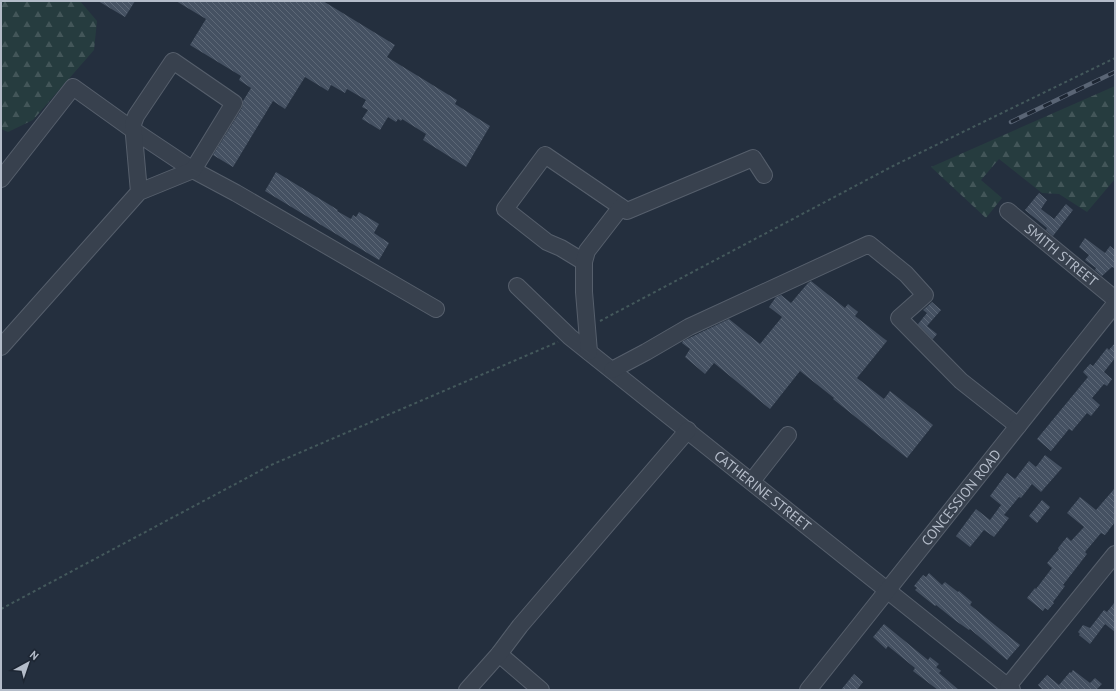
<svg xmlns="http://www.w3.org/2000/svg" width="1116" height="691" font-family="'PT Sans',sans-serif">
	<defs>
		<pattern id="forest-firs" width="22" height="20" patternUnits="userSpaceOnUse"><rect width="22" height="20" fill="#263c3f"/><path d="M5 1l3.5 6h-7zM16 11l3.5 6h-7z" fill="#435659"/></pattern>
		<pattern id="building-back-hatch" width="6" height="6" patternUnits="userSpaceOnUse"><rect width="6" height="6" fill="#455162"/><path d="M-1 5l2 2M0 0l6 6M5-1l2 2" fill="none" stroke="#5d6877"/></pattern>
	</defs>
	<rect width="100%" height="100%" fill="#242f3e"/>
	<path fill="url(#forest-firs)" d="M1,1H80L97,21L94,50L33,120L8,132L1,129Z
		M1115,86V179L1087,212L1059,194L1042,193L999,159L981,180L1002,198L986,218L931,167Z"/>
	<path fill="url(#building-back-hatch)" d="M98,1H135L125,17Z
		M176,1H323L395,45L387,57L457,100L455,104L490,126L466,167L423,140L426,134L402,119L401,121L398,119L396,122L388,117L380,130L362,119L368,110L362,107L366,100L347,89L345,93L331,85L328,91L305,77L285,109L273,101L233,167L213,155L242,108L243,101L251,88L239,80L241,76L190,45L206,19Z
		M276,172L338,210L337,211L351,219L353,215L356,217L359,212L379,224L374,233L389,243L379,260L265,191Z
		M1039,193L1047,200L1041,209L1054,219L1066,204L1073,210L1053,236L1046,230L1047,228L1025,210Z
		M1085,238L1105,253L1110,246L1115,250V268L1112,267L1102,276L1095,270L1096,268L1085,260L1089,255L1079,247Z
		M811,281L845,308L848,304L858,312L855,316L887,341L857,378L884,399L890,391L933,425L907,458L833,399L834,398L800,371L770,409L714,363L705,374L685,357L690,349L682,343L683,341L729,319L760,344L782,317L769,307L776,297L781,295L791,303L808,283Z
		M932,302L941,310L927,326L937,334L933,339L918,324L927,313L923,310Z
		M1115,343V358L1104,372L1112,379L1107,386L1104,384L1092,398L1100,405L1091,416L1087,413L1072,431L1069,429L1051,451L1037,439L1088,377L1083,372L1090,364L1093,366L1107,348L1109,350Z
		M1045,455L1062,468L1041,492L1032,484L1021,498L1019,497L1004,515L1009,518L994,537L984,530L970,547L956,536L976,509L990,520L1001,505L990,496L1007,473L1015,479L1029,461L1036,467Z
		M1115,488V522L1105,535L1101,533L1085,552L1087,554L1063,585L1065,586L1053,602L1054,603L1048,610L1045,608L1043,611L1027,598L1035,588L1036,589L1052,568L1047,563L1059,549L1058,548L1067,537L1071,541L1084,527L1067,513L1080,497L1096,510Z
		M1042,500L1050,507L1037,523L1029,516Z
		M929,573L942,585L945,582L958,592L959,591L972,602L970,605L1020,645L1007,660L970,629L969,630L956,621L936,605L935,606L915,590L917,588L914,586L923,575L926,577Z
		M1115,602V632L1105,624L1090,644L1079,635L1080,634L1078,632L1083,625L1090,628L1104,610L1107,612Z
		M884,624L928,660L930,657L939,664L936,667L941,671L939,673L959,690H938L913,671L915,668L888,646L886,649L873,637Z
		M1073,670L1090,683L1095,678L1102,684L1097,689L1099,690H1043L1038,685L1047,675L1059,685L1070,672L1071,673Z
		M854,674L863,682L857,690H841Z"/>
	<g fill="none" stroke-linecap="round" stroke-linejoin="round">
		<defs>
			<g id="minor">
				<path d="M1,179L73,87L133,130L193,170L236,193L436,309"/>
				<path id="s1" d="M1008,211L1115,299"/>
				<path d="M584,262L561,248L547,242L505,209L545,155L627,211L753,158L764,175"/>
				<path id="s2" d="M517,286L570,337L1012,690"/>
				<path d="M1,347L139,192L193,170L234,103L173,61L136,116L133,124L139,192"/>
				<path d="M589,352L584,292V262L587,251L621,207"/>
				<path d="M612,370L646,352L689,327L869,244L906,274L925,295L899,318L961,381L1018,426"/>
				<path d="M752,481L788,435"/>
				<path d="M499,654L541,690"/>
				<path d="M1008,686L1115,554"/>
				<path d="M467,690L499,654L520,626L688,430"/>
				<path id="s3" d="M808,690L1115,304"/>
			</g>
		</defs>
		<use href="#minor" stroke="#565f6c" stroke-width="18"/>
		<path stroke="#44595c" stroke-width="2" stroke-dasharray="3 3" stroke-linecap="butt" d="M600,321L893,166L1115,58
			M1,609L271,465L558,342"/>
		<use href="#minor" stroke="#38414e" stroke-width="16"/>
		<defs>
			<path id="rail" d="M1011,122L1115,72"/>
		</defs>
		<use href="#rail" stroke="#5a6575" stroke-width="4.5"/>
		<use href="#rail" stroke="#1d2633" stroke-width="3" stroke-dasharray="9" stroke-linecap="butt"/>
	</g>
	<g text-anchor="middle" stroke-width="4" stroke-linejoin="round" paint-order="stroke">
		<g font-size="14" fill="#b4bcc9" stroke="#1d2633">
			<text dy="5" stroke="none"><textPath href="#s1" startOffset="69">SMITH STREET</textPath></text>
			<text dy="5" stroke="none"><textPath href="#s2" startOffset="320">CATHERINE STREET</textPath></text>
			<text dy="5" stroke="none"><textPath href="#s3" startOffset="246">CONCESSION ROAD</textPath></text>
		</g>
	</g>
	<rect width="1116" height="691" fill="none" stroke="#b4bcc9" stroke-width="4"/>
	<g transform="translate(28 663) rotate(40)" stroke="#1d2633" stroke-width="3" paint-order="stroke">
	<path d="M0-3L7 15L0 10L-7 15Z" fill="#b4bcc9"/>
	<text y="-6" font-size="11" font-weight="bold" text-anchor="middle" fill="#b4bcc9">N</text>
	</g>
</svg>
